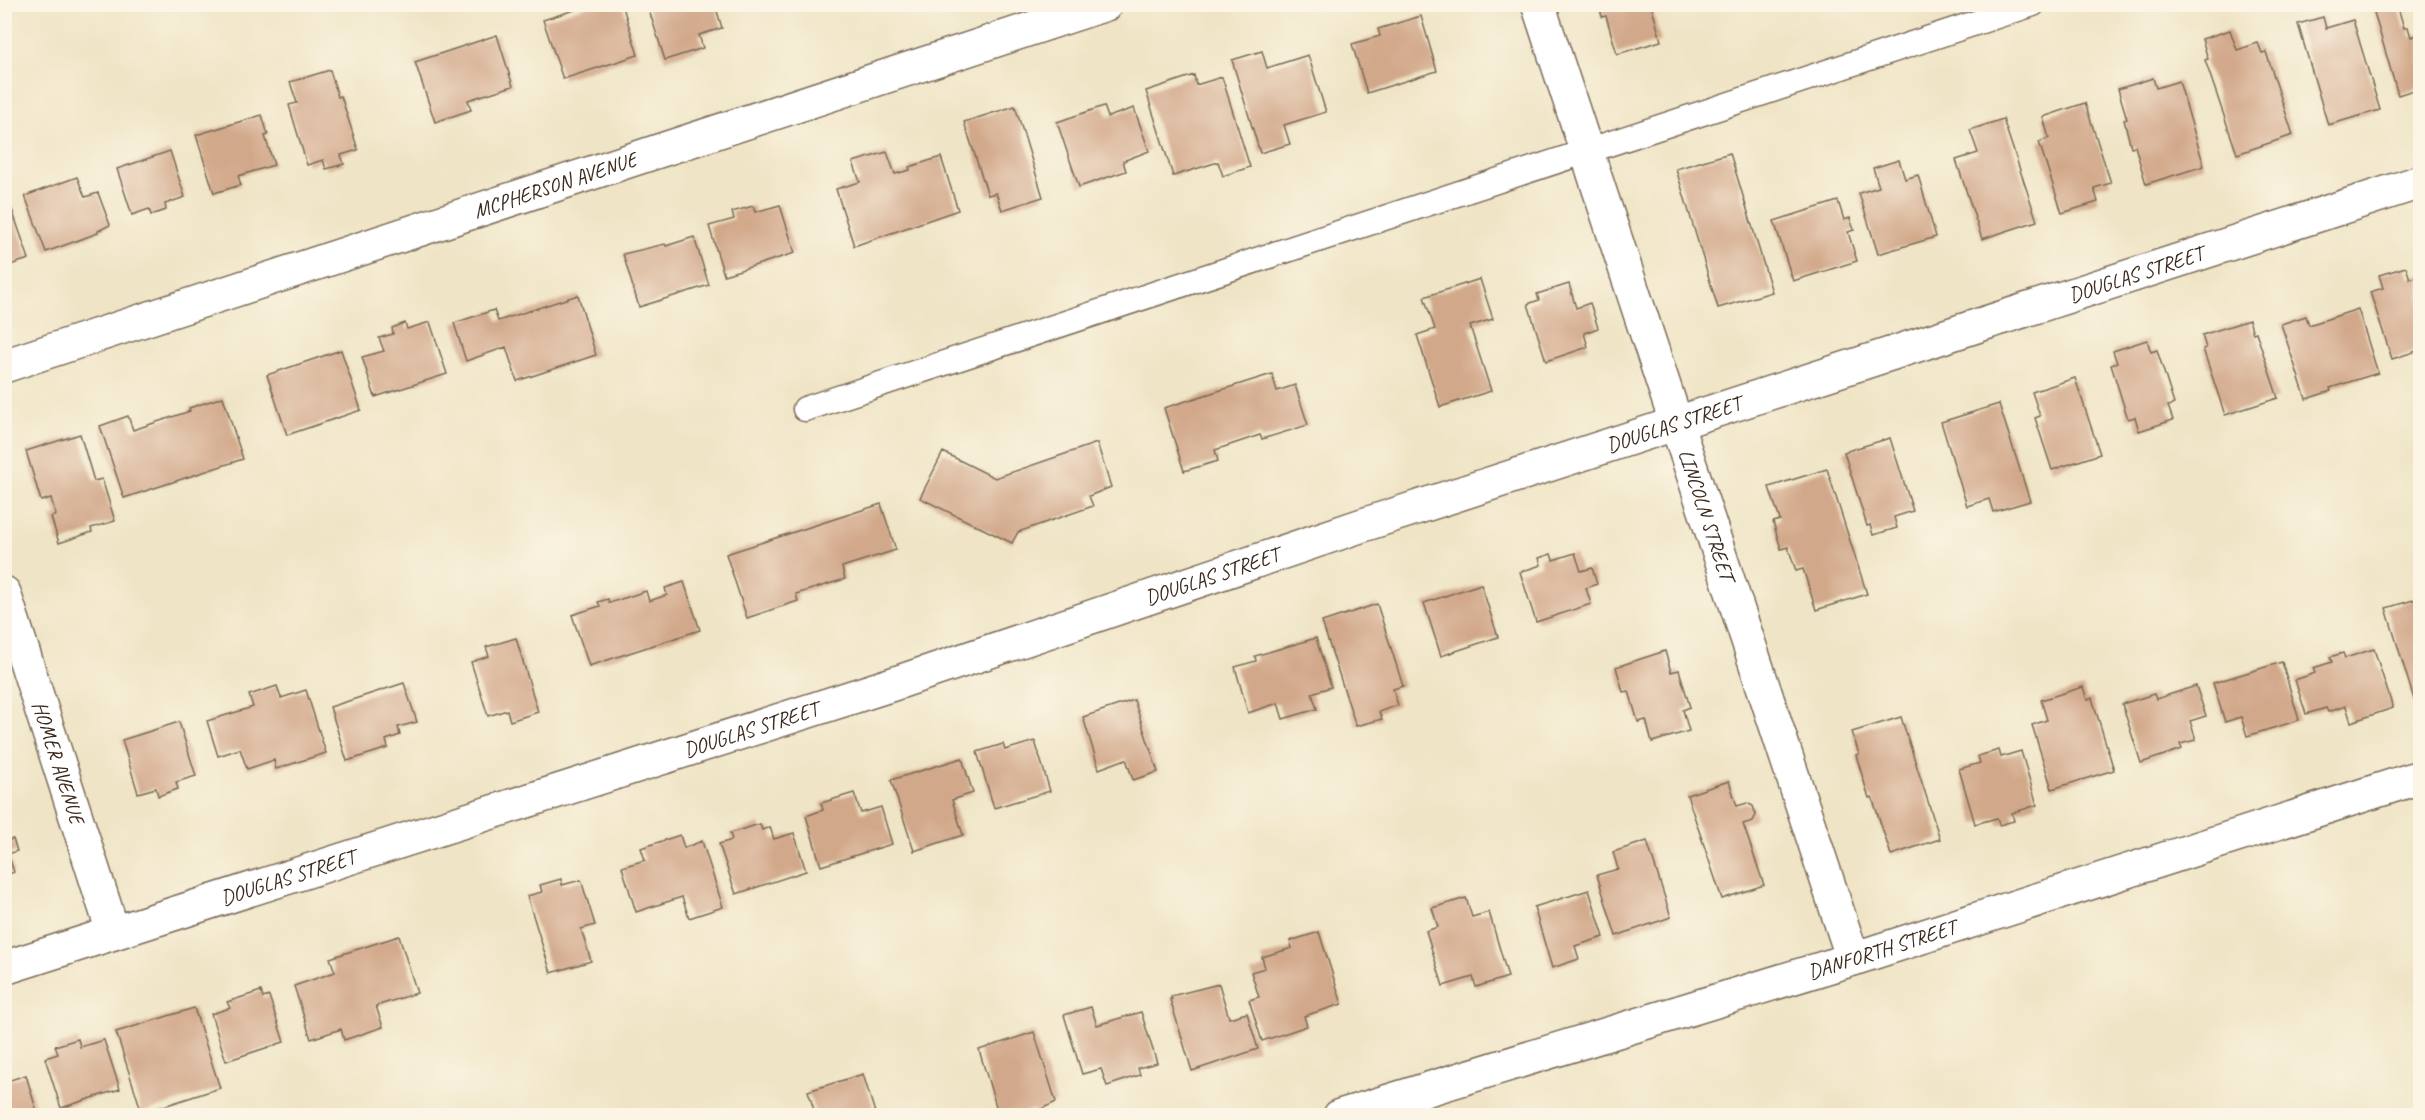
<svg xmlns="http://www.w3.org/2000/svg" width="2425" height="1120" font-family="Caveat,sans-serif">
	<rect width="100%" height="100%" fill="#fcf5e5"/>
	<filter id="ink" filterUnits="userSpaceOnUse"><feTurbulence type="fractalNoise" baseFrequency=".0167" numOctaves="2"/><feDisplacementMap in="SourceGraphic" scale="12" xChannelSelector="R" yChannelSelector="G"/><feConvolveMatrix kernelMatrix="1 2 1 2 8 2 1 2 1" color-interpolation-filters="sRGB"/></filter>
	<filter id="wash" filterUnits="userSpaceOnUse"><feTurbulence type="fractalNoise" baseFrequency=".008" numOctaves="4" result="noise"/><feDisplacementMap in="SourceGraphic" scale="24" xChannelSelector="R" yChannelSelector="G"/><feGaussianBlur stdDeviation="1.35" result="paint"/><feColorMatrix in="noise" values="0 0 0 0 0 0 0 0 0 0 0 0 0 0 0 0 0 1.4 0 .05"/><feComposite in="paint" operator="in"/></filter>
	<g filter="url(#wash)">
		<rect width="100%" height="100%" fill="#efe4c5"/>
		<g id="blocks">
			<path fill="#d2a88a" d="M593,4H622L638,55L563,79L543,20Z
				M647,4H715L722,28L699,35L703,48L665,60Z
				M1599,4H1651L1661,41L1617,54L1606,16L1602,17Z
				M2388,4H2397L2404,28L2408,27L2411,37L2420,34V88L2398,95L2373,9Z
				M1421,16L1437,71L1367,93L1352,44L1380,36L1378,29Z
				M2323,17L2326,28L2353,20L2380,110L2328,125L2298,24Z
				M2230,30L2237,50L2258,43L2262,53L2266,52L2293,135L2237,154L2205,60L2208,59L2202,39Z
				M497,35L513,86L468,100L471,110L435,122L415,62Z
				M1262,51L1267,68L1308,55L1326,112L1284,125L1290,144L1260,153L1232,60Z
				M330,70L338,97L341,96L358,150L341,155L344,164L326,169L323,160L307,165L289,105L297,103L290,82Z
				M1194,75L1196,85L1222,77L1250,167L1223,176L1218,162L1173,176L1146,91Z
				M2153,78L2156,88L2179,81L2204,166L2146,184L2135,146L2131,147L2124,120L2127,119L2118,89Z
				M2085,103L2111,183L2094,188L2098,202L2062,213L2039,142L2049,138L2043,117Z
				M1015,106L1043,197L1002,210L996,193L988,195L964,122Z
				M1104,106L1108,117L1134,108L1149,151L1123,161L1126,171L1079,187L1057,122Z
				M262,115L268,135L265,136L274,165L238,176L241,185L214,193L196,135Z
				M2003,119L2037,221L1982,239L1956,160L1978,153L1970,130Z
				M170,151L185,197L165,204L166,210L151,215L149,209L132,215L117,169Z
				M887,152L895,174L910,170L909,167L941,157L958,210L854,246L836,189L860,182L853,162Z
				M1730,153L1772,292L1718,308L1676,169Z
				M1899,160L1905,179L1918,175L1936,237L1878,254L1859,193L1879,187L1873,168Z
				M77,177L85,197L98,193L110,225L98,231V233L46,252L25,196Z
				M9,201L29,259L4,267V203Z
				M1838,201L1844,220L1850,218L1854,230L1848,232L1857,261L1793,281L1774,221Z
				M780,205L795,253L724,275L709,226L734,219L732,212L753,206L755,212Z
				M694,237L709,285L639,307L623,254L665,244L666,246Z
				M2406,267L2410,279L2420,275V350L2392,359L2370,292L2383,288L2379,275Z
				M1480,279L1493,319L1470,326L1491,391L1440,407L1417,335L1435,329L1424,297Z
				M1569,284L1576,308L1590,303L1598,328L1584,333L1588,347L1546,361L1528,304L1539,300L1537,294Z
				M578,295L596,355L517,381L506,347L466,361L454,323L494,310L498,321Z
				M2358,309L2378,373L2330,388L2331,391L2306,399L2281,324L2306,316L2309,325Z
				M2249,320L2253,333L2256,332L2278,398L2225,415L2203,349L2206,348L2202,335Z
				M430,322L447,374L375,397L362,357L384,351L379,338L393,334L392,328L405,323L407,329Z
				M2147,340L2151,352L2157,350L2174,404L2168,406L2173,420L2139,431L2135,417L2128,419L2111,365L2117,363L2113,351Z
				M341,350L361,410L287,435L267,375Z
				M1272,374L1277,391L1295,385L1308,425L1262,439L1260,435L1215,450L1218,461L1184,471L1164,408Z
				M2075,378L2100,454L2052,470L2035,418L2040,416L2032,392Z
				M223,397L243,459L124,498L100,426L128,416L133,430L190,411L189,408Z
				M1999,404L2030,501L1993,512L1989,499L1967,506L1941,422Z
				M80,434L94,481L102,479L115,521L91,528L92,532L59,543L51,517L56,515L51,498L41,501L26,451Z
				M1890,438L1913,511L1894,517L1897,528L1873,535L1870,525L1867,526L1844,452Z
				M1097,443L1111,487L1089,496L1093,506L1018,532L1012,543L920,498L943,452L995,478Z
				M1827,469L1867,594L1816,610L1803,569L1796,571L1788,547L1781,549L1773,522L1780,520L1769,487Z
				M881,504L896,550L842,567L845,579L796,594L798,601L747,618L726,554Z
				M1575,553L1581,571L1592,568L1597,584L1586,588L1591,604L1536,622L1520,572L1541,565L1539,558L1551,554L1553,560Z
				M684,582L700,630L589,666L572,615L600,606L598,602L608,599L609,603L646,591L649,601L667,595L665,588Z
				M1481,584L1498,637L1441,656L1424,603Z
				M2420,598V704L2416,706L2386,608Z
				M1377,604L1403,686L1393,689L1398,705L1379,712L1382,719L1356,726L1322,622Z
				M516,638L538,712L510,721L507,710L488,716L471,662L489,656L486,647Z
				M1316,638L1331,687L1312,693L1317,709L1283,719L1278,703L1248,713L1235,667L1256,661L1255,656Z
				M2374,649L2393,708L2351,722L2346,706L2328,712L2326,708L2306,714L2295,680L2315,673L2313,668L2332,662L2330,657L2343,653L2345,658Z
				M1665,651L1671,672L1679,670L1690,707L1683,710L1689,731L1652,742L1646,720L1638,722L1629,691L1623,692L1616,667Z
				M2282,662L2299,720L2247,736L2241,717L2225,722L2213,683Z
				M404,683L417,722L398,727L400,735L386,740L388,748L347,761L330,707Z
				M277,686L281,698L306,690L326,753L276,769L274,760L247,769L240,749L218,756L207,721L253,707L249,695Z
				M2196,686L2206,716L2190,721L2196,740L2180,744L2182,749L2141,763L2122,704L2154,694L2156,699Z
				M2083,687L2087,700L2092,698L2114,770L2052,789L2032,725L2047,720L2041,700Z
				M1134,700L1158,772L1133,780L1126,759L1099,769L1083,717Z
				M1901,717L1940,839L1891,855L1872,797L1869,798L1856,755L1859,754L1852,732Z
				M179,722L196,776L176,782L178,789L158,796L156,788L138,793L122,740Z
				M1035,741L1050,791L994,808L977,752L1003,744L1005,750Z
				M1999,750L2001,757L2021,751L2037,805L2012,813L2014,821L1999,825L1997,818L1975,824L1959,769L1980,763L1978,756Z
				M962,758L973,793L952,800L963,835L914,851L891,780Z
				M1729,781L1737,806L1747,803L1753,806L1756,815L1753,821L1743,824L1764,885L1722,899L1687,795Z
				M854,793L861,813L881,807L892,844L821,866L806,816L823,810L821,803Z
				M760,824L762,830L770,827L774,839L794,833L806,871L736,894L719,844L732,840L730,833Z
				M680,835L684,848L702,841L723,907L689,918L682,897L636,912L622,867L645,860L641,848Z
				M13,839L17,851L8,854L14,872L4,876V841Z
				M1647,841L1671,917L1616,936L1597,875L1618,869L1613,852Z
				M561,879L562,885L581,880L595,925L581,929L591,961L551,973L527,896L542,892L540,885Z
				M1589,890L1604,937L1575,946L1579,959L1552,968L1534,907Z
				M1466,898L1472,917L1489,912L1508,977L1476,987L1473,977L1443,986L1426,931L1438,927L1432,908Z
				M1319,932L1342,1004L1304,1016L1307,1026L1262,1041L1249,1000L1259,997L1251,972L1265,968L1262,957L1292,948L1290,941Z
				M399,936L417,993L376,1006L383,1027L344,1040L341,1029L311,1039L294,986L335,972L330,958Z
				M1219,984L1229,1018L1247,1013L1258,1049L1192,1071L1170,999H1172L1171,996Z
				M261,991L263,998L269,996L284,1042L226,1061L211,1014L230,1008L227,1002Z
				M1091,1007L1097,1025L1141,1012L1157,1063L1138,1068L1140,1075L1107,1086L1101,1069L1082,1074L1064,1015Z
				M194,1008L220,1088L142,1113L116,1032Z
				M1034,1032L1056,1102L1035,1112L1032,1110L1015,1116H999L979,1050Z
				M78,1039L80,1047L104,1040L120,1089L61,1108L45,1058L58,1054L55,1046Z
				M863,1074L876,1116H816L808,1091Z
				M26,1075L38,1116H4V1082Z"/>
		</g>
	</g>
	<g filter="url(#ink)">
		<use href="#blocks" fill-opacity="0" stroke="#7a6b58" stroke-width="1.5"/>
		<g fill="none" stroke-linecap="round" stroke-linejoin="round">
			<defs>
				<path id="lane" d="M805,409L2033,4"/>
				<g id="street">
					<path id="s1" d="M1538,4L1853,959"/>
					<path id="s2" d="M4,366L1106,4"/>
					<path id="s3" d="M4,593L113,932"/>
					<path id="s4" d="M4,968L893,684L1360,526L2420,182"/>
					<path id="s5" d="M1340,1116L1853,959L2420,777"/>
				</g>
			</defs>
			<use href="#lane" stroke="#7a6b58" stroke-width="27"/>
			<use href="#street" stroke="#7a6b58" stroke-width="36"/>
			<use href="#lane" stroke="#fff" stroke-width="24"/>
			<use href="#street" stroke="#fff" stroke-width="33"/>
		</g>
	</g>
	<g text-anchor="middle" stroke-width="4.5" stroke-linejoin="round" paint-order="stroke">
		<g font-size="21" fill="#3b2a1e" stroke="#fcf5e5">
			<text dy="7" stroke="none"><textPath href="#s2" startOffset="580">MCPHERSON AVENUE</textPath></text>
			<text dy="7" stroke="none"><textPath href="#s4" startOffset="2242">DOUGLAS STREET</textPath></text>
			<text dy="7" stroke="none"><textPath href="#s4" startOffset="1756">DOUGLAS STREET</textPath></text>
			<text dy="7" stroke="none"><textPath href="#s1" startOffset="538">LINCOLN STREET</textPath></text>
			<text dy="7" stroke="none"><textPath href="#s4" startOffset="1270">DOUGLAS STREET</textPath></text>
			<text dy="7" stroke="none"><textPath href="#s4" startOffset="784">DOUGLAS STREET</textPath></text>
			<text dy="7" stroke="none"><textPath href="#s3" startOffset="178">HOMER AVENUE</textPath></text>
			<text dy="7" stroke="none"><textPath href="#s4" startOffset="298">DOUGLAS STREET</textPath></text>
			<text dy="7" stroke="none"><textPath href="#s5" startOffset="567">DANFORTH STREET</textPath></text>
		</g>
	</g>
	<rect width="2425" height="1120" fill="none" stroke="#fcf5e5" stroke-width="24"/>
</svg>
